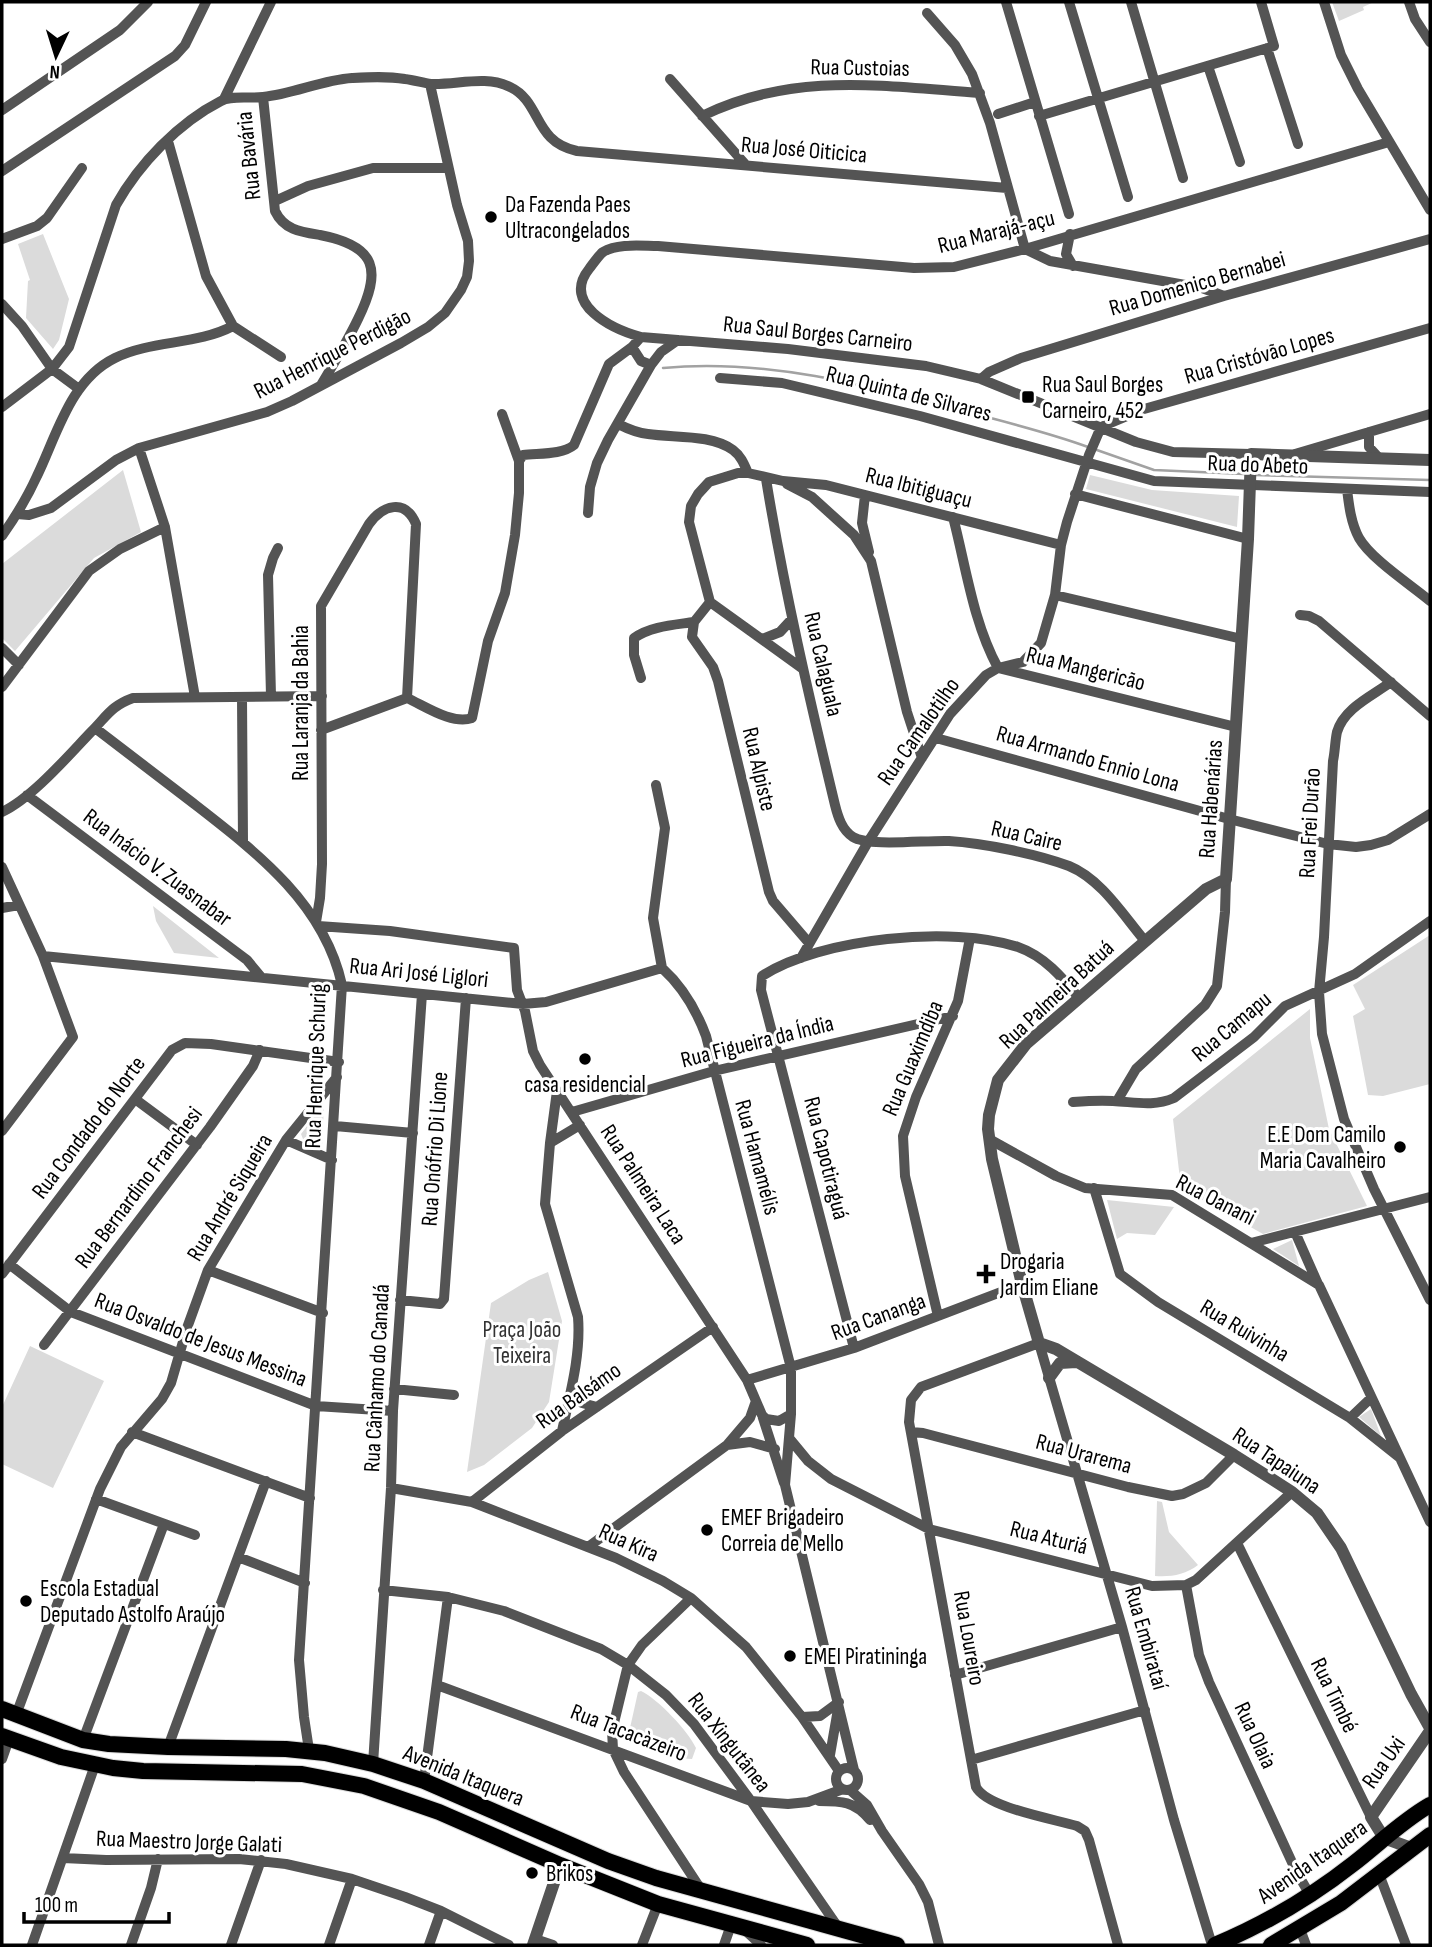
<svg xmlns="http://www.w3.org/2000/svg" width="1432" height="1947" font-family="'Sofia Sans Condensed',sans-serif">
	<rect width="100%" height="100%" fill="#fff"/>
	<path fill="#dbdbdb" d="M1332,2H1374L1363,7L1364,10L1339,21Z
		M43,234L69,299L59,340L53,349L26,318L28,281L30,280L18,244Z
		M123,470L141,532L94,558L15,651L2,638V564Z
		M1090,475L1152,490L1239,496L1237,527L1086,489Z
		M153,906L219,958L174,953L156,921Z
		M1430,935V1084L1383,1096L1368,1095L1353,1016L1365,1009L1353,985Z
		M1310,1009V1038L1329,1129L1367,1206L1263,1234L1181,1188L1173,1119Z
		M324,1104L322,1147L303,1139L301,1134Z
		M1107,1200L1174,1207L1155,1235L1127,1233L1117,1239Z
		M1292,1240L1299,1266L1273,1249Z
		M548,1272L562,1321L549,1402L532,1428L484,1465L467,1472L491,1303L529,1280Z
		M30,1346L104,1381L53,1488L2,1464V1407Z
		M1371,1409L1381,1436L1359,1417Z
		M1157,1501L1162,1502L1169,1532L1198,1565C1185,1575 1171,1577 1155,1576Z
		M641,1691C658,1699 688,1731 696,1748L692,1759L676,1758L628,1737L638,1692Z"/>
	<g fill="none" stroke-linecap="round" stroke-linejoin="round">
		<path stroke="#a2a2a2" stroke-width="2.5" d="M663,368C764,358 867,385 964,411C1005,422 1047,432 1088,447
			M1094,449L1154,470L1244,474
			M1255,475L1430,480"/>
		<defs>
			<path id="primary" d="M2,1709L83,1740L109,1744L168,1747L286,1749L325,1753L373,1764L424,1781L608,1861L656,1878L897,1945
				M2,1736L61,1757L113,1768L143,1771L302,1774L364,1786L439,1812L560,1865L658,1904L807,1945
				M1215,1945C1265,1924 1311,1897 1353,1864C1379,1844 1402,1821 1430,1805
				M1271,1945L1341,1903L1430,1835"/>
		</defs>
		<use href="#primary" stroke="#dbdbdb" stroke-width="18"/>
		<path stroke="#545454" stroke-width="10" d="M1006,2L1069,214
			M1069,2L1128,197
			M1131,2L1183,178
			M1324,2L1341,55L1358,89L1430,210
			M1409,2L1415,19L1430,42
			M927,13L955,45L972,74L990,123L1025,249L1050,261L1202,288L1224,296
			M1267,48L1298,144
			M1208,66L1240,162
			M670,79L745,164
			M263,97L275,211C284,230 301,232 320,235C377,246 382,270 358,319C347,342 334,363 321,385
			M224,99L271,2
			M2,110L120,30L148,2
			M998,114L1035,102
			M702,116C794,71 882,86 980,93
			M1039,116L1274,46L1261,2
			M168,141L206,276L233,326
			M2,171L175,56L185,45L206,2
			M275,201L308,186L373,168H448
			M1070,234L1066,254L1073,266
			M2,239L37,226L47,218L82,168
			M2,304L22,326L52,369L79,389
			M641,337C612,329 561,304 589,269C593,264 598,256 603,252C618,243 642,246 658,246L914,268L954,267L1025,249L1389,142
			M632,347L641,361L651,365
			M720,378L782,383L920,416L1154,481L1430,492
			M981,379L989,372L1021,358L1224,296L1430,239
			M2,407L52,369L69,347L116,205C139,164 178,123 221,101C232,95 250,99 263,97C293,94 322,80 352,78C370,77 387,76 405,79C414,80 423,83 431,84C458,85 485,75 510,87C542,102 533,142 577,151L1007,188
			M502,414L519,461
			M618,424C628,429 637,433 648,434C674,438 711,434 733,450C741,456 744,464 748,473
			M1369,432V447L1379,458
			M139,448L165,527L195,697
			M1295,454L1430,414
			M766,479C784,589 809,697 835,805C838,817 842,830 853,837C869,847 926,840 949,841C983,843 1037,854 1069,866C1101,879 1123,915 1145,941
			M787,484L812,497L854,535L871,561L907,712L922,758
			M1347,489C1349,506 1351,523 1359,538C1371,559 1411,585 1430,601
			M1075,494L1248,539
			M865,495L862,523L869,552
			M588,513L590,487L597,463L608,440L651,365L661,352L678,340
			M17,514L29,515L51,508L116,460L139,448L267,412L292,401L401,343L428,327L445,313L461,290L467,277L469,261L468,241L457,205L430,84
			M953,517C966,567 973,622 998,668L1236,727
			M2,536C16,516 27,498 37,476C57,435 70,380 115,358C152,340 197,345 233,326L281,357
			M1055,595L1242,639
			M710,602L689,522L691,506L698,494L709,482L738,473H748L783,481L826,485L1061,545
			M710,602L694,622L692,637L713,667L718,681L769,892L773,901L809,943
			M710,602L803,669
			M1300,615L1309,616L1319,621L1430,716
			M762,639L780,632L792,619
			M2,648L19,665
			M641,678L634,655V638C651,626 674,625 694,622
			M1391,682C1372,696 1344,708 1337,732C1335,741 1335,752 1333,761L1324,937L1319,992L1322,1034L1344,1119L1374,1189L1430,1300
			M2,687L89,571L120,549L165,527
			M271,696L268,575L273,558L278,548
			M242,697L243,842
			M95,728C128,753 160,778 193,803C256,852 324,903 342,985L299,1660L304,1717L309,1750
			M321,730L407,698C425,706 452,725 472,718L488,641L505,593L515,535L519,493V461L523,455C539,453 562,455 574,445L609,364L632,347L641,337L788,349L926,366L981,379L1136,442L1173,452L1251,454
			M936,738L1229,819L1328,844L1356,847L1371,845L1388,840L1430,814
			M656,785L665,828L653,918L662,968
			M27,795L247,960L261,977
			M2,812C32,798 68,756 91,732C107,716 111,706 133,698L322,696
			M2,867L43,956L73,1037L2,1131
			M2,908L19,905
			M316,922L320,898L322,864L321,606L369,524C383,505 405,498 416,524L407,698
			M318,926L390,931L514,948L517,990L525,1011L533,1051L540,1065L747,1380L762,1415L784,1483
			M43,956L523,1004L546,1002L662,968
			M801,958L868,842L950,714L986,675L998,668L1023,662L1041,643L1055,595L1061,545L1067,522L1089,455L1101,427L1144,409L1430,328
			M662,968C683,987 696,1009 706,1036L791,1368V1414L785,1485L854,1770
			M135,1099L197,1145
			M1117,1101L1136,1069L1205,1005L1217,986L1225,912L1226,879
			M1073,1102C1086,1101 1099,1100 1113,1101C1135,1102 1153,1107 1174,1098L1254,1037L1285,1006L1355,974L1430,921
			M572,1112L714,1071L953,1016
			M335,1126L413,1133
			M989,1139L1056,1176L1085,1188L1172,1195L1319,1285L1430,1522
			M286,1140L332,1160
			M550,1143L557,1091
			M1094,1188L1120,1274L1158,1302L1350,1418L1399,1457
			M1295,1232L1318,1284
			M1251,1243L1430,1197
			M9,1264L71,1312L316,1406L393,1411
			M208,1270L323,1313
			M2,1274L172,1050L185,1043L211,1044L339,1062
			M400,1300L440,1304L444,1299L466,998
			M938,1316L905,1176L903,1136L916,1097L958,1001L970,938
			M44,1345L210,1127L253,1066L260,1050
			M854,1348L761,990L762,976C820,938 953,925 1018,947C1044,956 1062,977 1079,998
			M747,1380L854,1348L1022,1284
			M394,1389L454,1395
			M571,1390L582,1403L597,1407
			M762,1415L766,1419L779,1421L791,1414
			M1350,1418L1371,1398
			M562,1431C570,1394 581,1355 578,1317L545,1204L550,1143L580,1125
			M132,1432L310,1498
			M911,1432L923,1433L1128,1487L1172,1496L1183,1494L1206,1483L1234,1455
			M789,1438L808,1461L831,1479L929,1529L1152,1586L1186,1585L1196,1580L1292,1492
			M727,1445L750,1442L775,1449
			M391,1488L472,1502L616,1558L663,1581L691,1598L746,1647L802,1717L839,1771
			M96,1499L195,1535
			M472,1502L562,1431L713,1327
			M1237,1543L1371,1817
			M588,1547L727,1445L750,1418L756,1401
			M238,1557L305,1583
			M1186,1585L1199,1655L1209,1682L1296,1871L1310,1895
			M383,1590L448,1597L504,1611L601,1649L628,1665L666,1695L694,1724L751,1801L840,1930
			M691,1598L642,1645L628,1665L612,1731L613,1749L624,1772L702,1891
			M955,1675L1122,1627
			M437,1685L751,1801L788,1804L808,1802L843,1789
			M16,1715L100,1489L121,1447L162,1399L171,1383L187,1328L208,1270L286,1140L337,1077
			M802,1717L820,1716L839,1702
			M83,1740L164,1524
			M168,1747L266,1481
			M830,1755L838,1709
			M2,1759L9,1739
			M971,1760L1145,1710
			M373,1764L391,1488L393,1411L422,994
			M836 1779a11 11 0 1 1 22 0a11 11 0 1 1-22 0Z
			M424,1781L448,1597
			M850,1790L867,1805L882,1831L919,1884L928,1902L939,1945
			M819,1801C841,1801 855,1801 870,1820
			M63,1858L106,1860L239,1859L286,1864L352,1879L405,1897L441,1911L509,1945
			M1379,1874L1406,1945
			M1300,1929L1306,1945
			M745,1930L761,1945
			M535,1939L553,1945
			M32,1945L95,1765
			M131,1945L151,1888L158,1859
			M231,1945L261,1860
			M329,1945L352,1879
			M429,1945L441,1911
			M642,1945L658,1904
			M724,1945L731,1925
			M1118,1945L1089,1840L1085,1831L1077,1826C1054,1819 987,1808 976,1787L909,1422L911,1400L921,1387L1039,1343L1122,1627L1174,1820L1212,1945"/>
		<path stroke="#545454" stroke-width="12" d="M1430,460L1251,454L1248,539L1226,879L1206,889L1026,1044L998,1080L989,1115L988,1129L992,1159L1022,1284L1039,1343L1056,1349L1234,1455L1292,1492L1317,1513L1341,1548L1411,1694L1430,1728
			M1049,1378L1060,1363L1076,1362
			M1411,1848L1384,1838L1371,1817L1430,1731
			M533,1945L560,1865"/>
		<use href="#primary" stroke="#000" stroke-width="16"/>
	</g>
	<g fill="#000" stroke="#fff" stroke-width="2.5">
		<circle cx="491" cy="217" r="7"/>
		<rect x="1021" y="390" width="14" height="14" rx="3.5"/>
		<circle cx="585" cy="1059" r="7"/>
		<circle cx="1400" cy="1147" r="7"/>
		<path d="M982.5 1263.5h7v7h7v7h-7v7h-7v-7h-7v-7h7z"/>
		<circle cx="707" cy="1530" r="7"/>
		<circle cx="26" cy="1601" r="7"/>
		<circle cx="790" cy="1656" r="7"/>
		<circle cx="532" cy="1873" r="7"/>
	</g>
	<g text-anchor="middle" stroke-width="6" stroke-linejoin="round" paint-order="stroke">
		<g font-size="23" fill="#000" stroke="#fff">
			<text transform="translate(860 67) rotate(1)" y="8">Rua Custoias</text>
			<text transform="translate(804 149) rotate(5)" y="8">Rua José Oiticica</text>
			<text transform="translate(248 156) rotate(-96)" y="8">Rua Bavária</text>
			<text transform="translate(996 231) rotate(-14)" y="8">Rua Marajá-açu</text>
			<text transform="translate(1197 283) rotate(-16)" y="8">Rua Domenico Bernabei</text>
			<text transform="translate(818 333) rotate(6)" y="8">Rua Saul Borges Carneiro</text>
			<text transform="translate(332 353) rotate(-27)" y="8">Rua Henrique Perdigão</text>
			<text transform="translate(1259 355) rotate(-16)" y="8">Rua Cristóvão Lopes</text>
			<text transform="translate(909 393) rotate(14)" y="8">Rua Quinta de Silvares</text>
			<text transform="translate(1258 464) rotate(2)" y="8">Rua do Abeto</text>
			<text transform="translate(919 487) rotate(14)" y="8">Rua Ibitiguaçu</text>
			<text transform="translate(824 664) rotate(77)" y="8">Rua Calaguala</text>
			<text transform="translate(1086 668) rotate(14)" y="8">Rua Mangericão</text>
			<text transform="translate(300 703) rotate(-90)" y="8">Rua Laranja da Bahia</text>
			<text transform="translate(918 731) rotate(-55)" y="8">Rua Camalotilho</text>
			<text transform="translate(1088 758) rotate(16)" y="8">Rua Armando Ennio Lona</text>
			<text transform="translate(760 769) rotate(77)" y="8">Rua Alpiste</text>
			<text transform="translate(1210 799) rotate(-86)" y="8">Rua Habenárias</text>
			<text transform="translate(1309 823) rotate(-87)" y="8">Rua Frei Durão</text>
			<text transform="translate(1027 835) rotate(13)" y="8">Rua Caire</text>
			<text transform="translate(158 867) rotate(37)" y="8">Rua Inácio V. Zuasnabar</text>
			<text transform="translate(419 972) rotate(6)" y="8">Rua Ari José Liglori</text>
			<text transform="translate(1056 994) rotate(-43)" y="8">Rua Palmeira Batuá</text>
			<text transform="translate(1231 1026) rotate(-40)" y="8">Rua Camapu</text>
			<text transform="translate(757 1041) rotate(-14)" y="8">Rua Figueira da Índia</text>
			<text transform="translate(912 1058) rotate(-67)" y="8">Rua Guaximdiba</text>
			<text transform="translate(315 1066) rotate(-88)" y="8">Rua Henrique Schurig</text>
			<text transform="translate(88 1127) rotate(-53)" y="8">Rua Condado do Norte</text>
			<text transform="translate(434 1149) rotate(-86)" y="8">Rua Onófrio Di Lione</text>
			<text transform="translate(758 1157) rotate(75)" y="8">Rua Hamamélis</text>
			<text transform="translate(827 1158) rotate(76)" y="8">Rua Capotiraguá</text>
			<text transform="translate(644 1184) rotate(57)" y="8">Rua Palmeira Laca</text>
			<text transform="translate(138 1187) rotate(-53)" y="8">Rua Bernardino Franchesi</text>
			<text transform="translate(229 1197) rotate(-59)" y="8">Rua André Siqueira</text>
			<text transform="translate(1216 1199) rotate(27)" y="8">Rua Oanani</text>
			<text transform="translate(878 1316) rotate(-20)" y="8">Rua Cananga</text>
			<text transform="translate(1245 1330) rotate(31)" y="8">Rua Ruivinha</text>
			<text transform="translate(201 1339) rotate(21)" y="8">Rua Osvaldo de Jesus Messina</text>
			<text transform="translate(376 1378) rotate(-87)" y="8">Rua Cânhamo do Canadá</text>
			<text transform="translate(578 1395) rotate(-35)" y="8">Rua Balsámo</text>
			<text transform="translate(1084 1453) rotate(15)" y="8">Rua Urarema</text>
			<text transform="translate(1277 1460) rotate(34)" y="8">Rua Tapaiuna</text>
			<text transform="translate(1049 1537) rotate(14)" y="8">Rua Aturiá</text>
			<text transform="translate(629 1542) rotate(24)" y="8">Rua Kira</text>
			<text transform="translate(970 1638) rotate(80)" y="8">Rua Loureiro</text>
			<text transform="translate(1147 1638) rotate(74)" y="8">Rua Embirataí</text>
			<text transform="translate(1335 1695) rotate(64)" y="8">Rua Timbé</text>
			<text transform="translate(629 1732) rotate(21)" y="8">Rua Tacacàzeiro</text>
			<text transform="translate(1256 1735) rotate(65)" y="8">Rua Olaia</text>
			<text transform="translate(730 1742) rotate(52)" y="8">Rua Xingutânea</text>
			<text transform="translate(1383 1762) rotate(-55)" y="8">Rua Uxi</text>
			<text transform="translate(464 1775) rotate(22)" y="8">Avenida Itaquera</text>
			<text transform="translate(189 1841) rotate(2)" y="8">Rua Maestro Jorge Galati</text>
			<text transform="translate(1312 1861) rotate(-35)" y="8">Avenida Itaquera</text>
		</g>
		<g font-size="23" fill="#000" stroke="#fff" text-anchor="start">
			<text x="505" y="212">Da Fazenda Paes<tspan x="505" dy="26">Ultracongelados</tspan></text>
			<text x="1042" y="392">Rua Saul Borges<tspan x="1042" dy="26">Carneiro, 452</tspan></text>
			<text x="585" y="1092" text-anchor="middle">casa residencial</text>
			<text x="1386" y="1142" text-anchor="end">E.E Dom Camilo<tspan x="1386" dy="26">Maria Cavalheiro</tspan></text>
			<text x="1000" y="1269">Drogaria<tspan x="1000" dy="26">Jardim Eliane</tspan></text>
			<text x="721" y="1525">EMEF Brigadeiro<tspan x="721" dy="26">Correia de Mello</tspan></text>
			<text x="40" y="1596">Escola Estadual<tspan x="40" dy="26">Deputado Astolfo Araújo</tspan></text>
			<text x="804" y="1664">EMEI Piratininga</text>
			<text x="546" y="1881">Brikos</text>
		</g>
		<g font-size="23" fill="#323232" stroke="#fff">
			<text x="522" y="1337">Praça João<tspan x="522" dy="26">Teixeira</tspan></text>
		</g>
	</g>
	<rect width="1432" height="1947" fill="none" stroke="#000000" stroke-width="7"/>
	<g transform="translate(56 56) rotate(184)" stroke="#ffffff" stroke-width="5" paint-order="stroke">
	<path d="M0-5L12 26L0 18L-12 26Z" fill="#000000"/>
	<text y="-10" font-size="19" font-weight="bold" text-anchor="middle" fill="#000000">N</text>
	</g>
	<path d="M24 1912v10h145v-10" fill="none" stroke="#000000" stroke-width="3.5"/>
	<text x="35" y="1912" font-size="21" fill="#000000" stroke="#ffffff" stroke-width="5" paint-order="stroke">100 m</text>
</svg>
